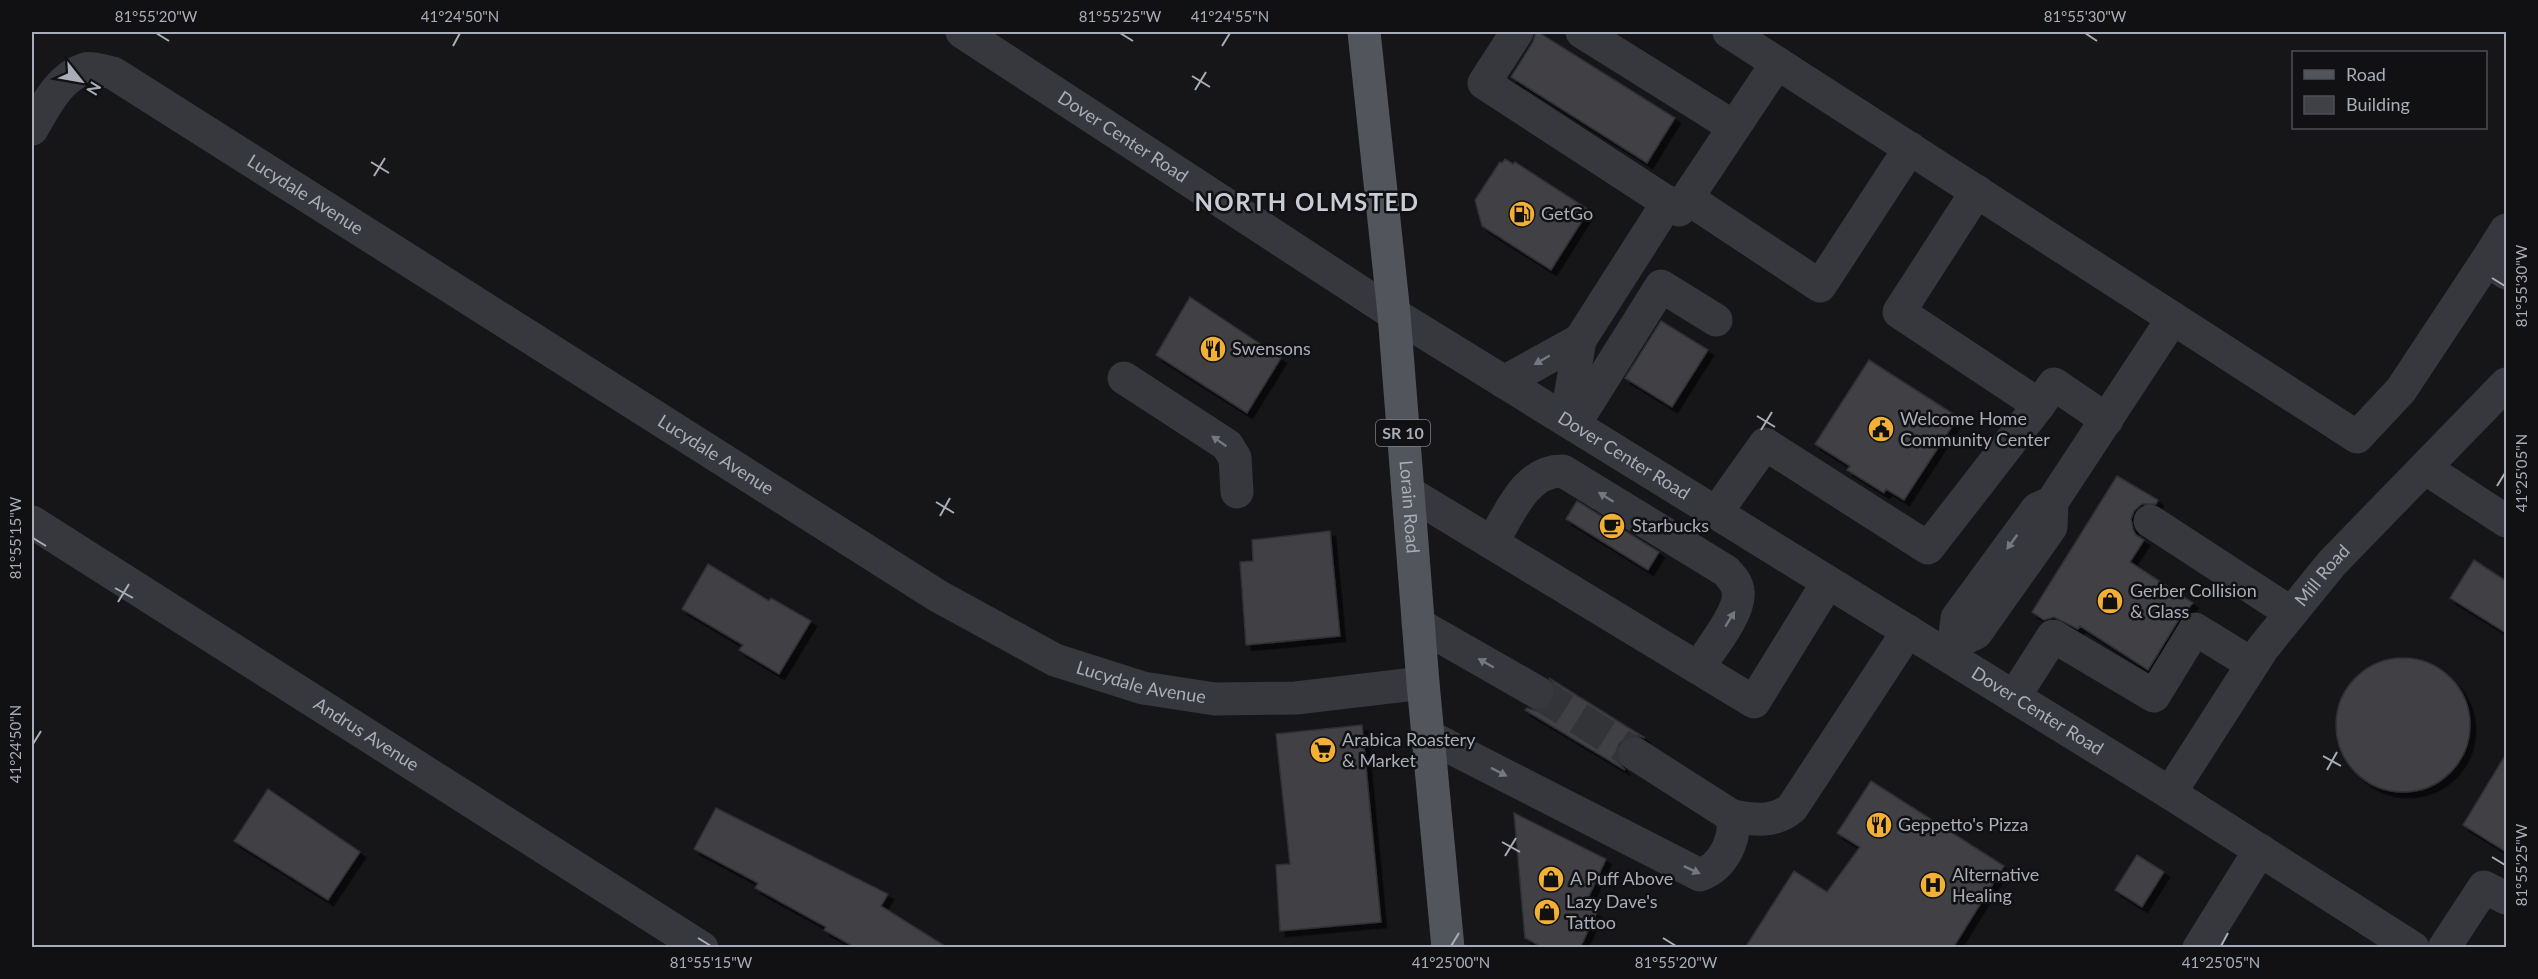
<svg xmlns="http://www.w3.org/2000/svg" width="2538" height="979" font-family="Lato,sans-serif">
	<defs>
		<filter id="shadow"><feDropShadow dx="5.5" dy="5.5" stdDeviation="0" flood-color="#0009"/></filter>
	</defs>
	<rect width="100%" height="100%" fill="#161618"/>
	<path fill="#404145" stroke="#303034" stroke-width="1.5" filter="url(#shadow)" d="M1536,32H1538L1675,118L1647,163L1511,77L1533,42Z
		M1505,159L1513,164L1515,162L1589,210L1551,270L1482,226L1475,200L1500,162L1502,163Z
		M1190,297L1281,358L1247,413L1156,355Z
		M1661,321L1708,350L1672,407L1625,378Z
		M1869,360L1958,417L1904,500L1886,489L1884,493L1847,470L1850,466L1815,444Z
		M2117,476L2158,500L2156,504H2142L2134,511L2131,519L2133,529L2136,535L2144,540L2130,562L2193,603L2179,619L2148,670L2080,626L2078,629L2054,617L2044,620L2032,612Z
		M1577,501L1659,552L1648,570L1566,519Z
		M1330,531L1340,636L1246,645L1240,562L1253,561L1252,540Z
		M2474,560L2506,581V633L2450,598Z
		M708,564L769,601L771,598L811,621L779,674L739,650L743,645L682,609Z
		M2336 725a67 67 0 1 1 134 0a67 67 0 1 1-134 0Z
		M1549,678L1645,738L1635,735L1627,737L1619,744L1616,753L1618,762L1625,770L1525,710L1527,708L1536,711L1546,708L1553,702L1556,691L1553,683Z
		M1362,725L1381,922L1280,931L1276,865L1290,864L1276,734Z
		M2506,754V852L2463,825Z
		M1871,781L2004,866L1953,948H1745L1794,871L1827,892L1860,847L1837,833Z
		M268,789L360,852L328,900L234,841Z
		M716,808L888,894L881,906L948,948H856L824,930L826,927L755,888L758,883L694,849Z
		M1514,813L1606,859L1584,907L1597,912L1580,948H1544L1525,938Z
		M2137,855L2164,872L2142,907L2115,890Z"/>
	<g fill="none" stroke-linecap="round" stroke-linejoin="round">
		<path stroke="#333438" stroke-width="33" stroke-dasharray="33 16" stroke-linecap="butt" d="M1537,692L1635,754"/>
		<g stroke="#37383d" stroke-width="33">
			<path id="s1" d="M962,32L1394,314L2170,793L2413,948"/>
			<path d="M1517,32L1484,83L1679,210L1777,63"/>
			<path d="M1582,32L1734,127"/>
			<path d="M1729,32L2357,437L2401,390L2487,260L2506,273"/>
			<path id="s2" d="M32,129C45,107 59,77 85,69C92,67 105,72 113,73L938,596L1055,660L1143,688L1215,699L1296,698L1423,683"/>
			<path d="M1687,198L1820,286L1910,148"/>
			<path d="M2487,260L2506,230"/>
			<path d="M1124,378L1227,445L1235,458L1237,492"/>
			<path d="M1504,382L1580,340"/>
			<path d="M2039,405L2054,384L2107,420"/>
			<path d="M1566,420L1580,340L1668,202"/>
			<path d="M1574,425L1661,286L1716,320"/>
			<path d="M2425,468L2506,521"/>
			<path d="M1408,492L1754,702L1828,582"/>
			<path d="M2052,502L2051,527L1976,633L1954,643L1957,618L2037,509L2052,502L2173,318"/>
			<path d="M1716,513L1765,444L1928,548L2039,405L1899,312L1977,191"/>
			<path d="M2150,521L2291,613"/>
			<path id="s3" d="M32,522L702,948"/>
			<path d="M1492,543C1509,515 1525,470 1563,471L1726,571C1731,577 1737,582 1738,591C1742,611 1709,651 1698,668"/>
			<path d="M1418,624L1537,692"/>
			<path d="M2014,697L2053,636L2154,696L2195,629L2252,664"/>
			<path d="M1428,736L1700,875C1723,867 1737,839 1732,816L1635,754"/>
			<path id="s4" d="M2170,793L2263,648L2332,563L2506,384"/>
			<path d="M1732,816C1753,820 1775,823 1792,808L1908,631"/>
			<path d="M2199,948L2260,850"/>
			<path d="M2444,948L2484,887L2506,898"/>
		</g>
		<path stroke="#53555c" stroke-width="33" id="s5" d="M1364,32L1394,314L1423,683L1448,948"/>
	</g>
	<defs><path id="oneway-solid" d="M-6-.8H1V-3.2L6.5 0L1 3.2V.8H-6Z" transform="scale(1.5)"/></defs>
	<g fill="#757881">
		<use href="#oneway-solid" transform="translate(1542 360) rotate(150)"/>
		<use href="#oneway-solid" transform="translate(1219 441) rotate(-145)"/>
		<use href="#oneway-solid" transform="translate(1606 497) rotate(-148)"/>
		<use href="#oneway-solid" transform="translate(2012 542) rotate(126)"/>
		<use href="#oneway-solid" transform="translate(1730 619) rotate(-58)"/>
		<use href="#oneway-solid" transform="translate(1486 663) rotate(-150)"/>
		<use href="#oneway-solid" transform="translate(1499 772) rotate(27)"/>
		<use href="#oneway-solid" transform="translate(1692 870) rotate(25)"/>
	</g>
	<path fill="none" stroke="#a8adb8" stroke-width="2" d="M156,33L169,41M1120,33L1133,41M2085,33L2097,41M453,46L460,33M1222,46L1230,33M1192,76L1210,87M1195,90L1206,72M371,162L389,173M374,176L385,158M2492,278L2505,286M1757,416L1775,427M1761,430L1772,412M2497,486L2505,473M936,502L954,513M940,516L950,498M33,538L46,546M115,588L133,598M118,602L129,584M33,744L41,731M2323,756L2341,766M2327,770L2337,752M1502,842L1520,852M1505,856L1516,838M2492,857L2505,865M698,938L711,946M1663,938L1676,946M1451,946L1459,933M2221,946L2228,933"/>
	<defs>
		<symbol id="fuel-disc" viewBox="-11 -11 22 22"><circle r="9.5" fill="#f2b134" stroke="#111113"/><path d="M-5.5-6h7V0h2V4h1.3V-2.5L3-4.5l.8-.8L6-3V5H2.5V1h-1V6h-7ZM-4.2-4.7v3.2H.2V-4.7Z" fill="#111"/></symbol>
		<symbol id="restaurant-disc" viewBox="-11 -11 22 22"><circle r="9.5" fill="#f2b134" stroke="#111113"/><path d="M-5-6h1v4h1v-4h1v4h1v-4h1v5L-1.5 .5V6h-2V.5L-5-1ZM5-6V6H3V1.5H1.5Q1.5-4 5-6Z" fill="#111"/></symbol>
		<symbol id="civic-disc" viewBox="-11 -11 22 22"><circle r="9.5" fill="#f2b134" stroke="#111113"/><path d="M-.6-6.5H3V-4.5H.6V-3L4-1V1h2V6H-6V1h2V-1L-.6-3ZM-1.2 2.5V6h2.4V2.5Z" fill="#111"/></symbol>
		<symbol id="cafe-disc" viewBox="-11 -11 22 22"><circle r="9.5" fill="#f2b134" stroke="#111113"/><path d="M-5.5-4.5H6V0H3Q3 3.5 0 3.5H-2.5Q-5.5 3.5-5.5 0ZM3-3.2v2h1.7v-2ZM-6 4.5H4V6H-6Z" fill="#111"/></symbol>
		<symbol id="shop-disc" viewBox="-11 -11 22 22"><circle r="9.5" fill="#f2b134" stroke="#111113"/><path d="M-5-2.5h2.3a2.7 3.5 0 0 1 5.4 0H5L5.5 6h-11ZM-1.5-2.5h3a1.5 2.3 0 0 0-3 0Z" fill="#111"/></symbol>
		<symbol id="supermarket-disc" viewBox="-11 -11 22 22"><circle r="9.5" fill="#f2b134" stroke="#111113"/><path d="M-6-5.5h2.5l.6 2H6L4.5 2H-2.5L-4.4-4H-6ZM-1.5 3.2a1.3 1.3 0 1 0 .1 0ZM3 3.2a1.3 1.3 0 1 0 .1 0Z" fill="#111"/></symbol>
		<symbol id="hospital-disc" viewBox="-11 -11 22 22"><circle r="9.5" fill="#f2b134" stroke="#111113"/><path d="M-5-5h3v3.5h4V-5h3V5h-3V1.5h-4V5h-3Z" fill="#111"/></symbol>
	</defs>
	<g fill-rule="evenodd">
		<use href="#fuel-disc" x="1507" y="199" width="30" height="30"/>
		<use href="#restaurant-disc" x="1198" y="334" width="30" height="30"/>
		<use href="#civic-disc" x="1866" y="414" width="30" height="30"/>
		<use href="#cafe-disc" x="1597" y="511" width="30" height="30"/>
		<use href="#shop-disc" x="2095" y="586" width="30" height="30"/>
		<use href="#supermarket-disc" x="1308" y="735" width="30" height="30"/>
		<use href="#restaurant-disc" x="1864" y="810" width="30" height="30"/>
		<use href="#shop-disc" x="1536" y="864" width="30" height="30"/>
		<use href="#hospital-disc" x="1918" y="870" width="30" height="30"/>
		<use href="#shop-disc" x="1532" y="897" width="30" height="30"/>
	</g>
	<g text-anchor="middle" stroke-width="5" stroke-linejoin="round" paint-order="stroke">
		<rect fill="#111113" stroke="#7b7e86" stroke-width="1.5" x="1376" y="420" width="54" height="26" rx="4.5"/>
		<g font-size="16" font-weight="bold" fill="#a8adb8">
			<text x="1403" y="439">SR 10</text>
		</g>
		<g font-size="18" fill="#a8adb8" stroke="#111113">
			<text dy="6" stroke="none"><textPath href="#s1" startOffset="192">Dover Center Road</textPath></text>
			<text dy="6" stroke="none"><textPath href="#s2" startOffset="338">Lucydale Avenue</textPath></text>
			<text dy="6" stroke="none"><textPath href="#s2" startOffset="824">Lucydale Avenue</textPath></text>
			<text dy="6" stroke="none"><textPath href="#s1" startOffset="786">Dover Center Road</textPath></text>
			<text dy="6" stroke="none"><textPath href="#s5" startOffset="477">Lorain Road</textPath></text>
			<text dy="6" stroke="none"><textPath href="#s4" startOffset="266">Mill Road</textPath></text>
			<text dy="6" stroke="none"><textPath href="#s2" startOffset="1310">Lucydale Avenue</textPath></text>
			<text dy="6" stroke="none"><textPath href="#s1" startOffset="1272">Dover Center Road</textPath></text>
			<text dy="6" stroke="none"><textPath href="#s3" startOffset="396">Andrus Avenue</textPath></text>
		</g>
		<g font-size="18" fill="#a8adb8" stroke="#111113" text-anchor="start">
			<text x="1541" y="220">GetGo</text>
			<text x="1232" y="355">Swensons</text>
			<text x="1900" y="425">Welcome Home<tspan x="1900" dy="21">Community Center</tspan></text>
			<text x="1632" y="532">Starbucks</text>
			<text x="2130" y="597">Gerber Collision<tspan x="2130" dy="21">&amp; Glass</tspan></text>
			<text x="1342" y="746">Arabica Roastery<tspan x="1342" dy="21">&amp; Market</tspan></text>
			<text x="1898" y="831">Geppetto's Pizza</text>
			<text x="1952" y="881">Alternative<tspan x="1952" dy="21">Healing</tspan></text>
			<text x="1570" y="885">A Puff Above</text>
			<text x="1566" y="908">Lazy Dave's<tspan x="1566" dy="21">Tattoo</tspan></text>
		</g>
		<g font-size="24" font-weight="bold" letter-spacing="1.5" fill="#c9ccd4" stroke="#111113">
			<text x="1307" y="211">NORTH OLMSTED</text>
		</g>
	</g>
	<rect width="2538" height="979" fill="none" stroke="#111113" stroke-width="66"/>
	<rect x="2292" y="51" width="195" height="78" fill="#111113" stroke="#4d4f55" stroke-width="1.5"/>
	<rect x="2304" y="70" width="30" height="9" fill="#53555c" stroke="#4d4f55" stroke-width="1.5"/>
	<text x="2346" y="81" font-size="18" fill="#a8adb8">Road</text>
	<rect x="2304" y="96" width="30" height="18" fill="#404145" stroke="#4d4f55" stroke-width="1.5"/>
	<text x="2346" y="111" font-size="18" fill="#a8adb8">Building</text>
	<g transform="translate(81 81) rotate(121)" stroke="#111113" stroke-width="4.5" paint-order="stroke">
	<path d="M0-4.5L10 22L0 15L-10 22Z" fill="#a8adb8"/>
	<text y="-9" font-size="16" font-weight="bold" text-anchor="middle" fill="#a8adb8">N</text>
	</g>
	<rect x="33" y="33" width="2472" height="913" fill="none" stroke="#a8adb8" stroke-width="2"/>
	<g font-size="15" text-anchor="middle" fill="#a8adb8">
		<text x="156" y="22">81°55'20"W</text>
		<text x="460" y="22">41°24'50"N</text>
		<text x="1120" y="22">81°55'25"W</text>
		<text x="1230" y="22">41°24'55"N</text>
		<text x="2085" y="22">81°55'30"W</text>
		<text transform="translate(2522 286) rotate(-90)" y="5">81°55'30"W</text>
		<text transform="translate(2522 473) rotate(-90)" y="5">41°25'05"N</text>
		<text transform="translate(16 538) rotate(-90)" y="5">81°55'15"W</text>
		<text transform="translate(16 744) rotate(-90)" y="5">41°24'50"N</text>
		<text transform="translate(2522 865) rotate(-90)" y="5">81°55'25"W</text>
		<text x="711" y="968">81°55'15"W</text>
		<text x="1451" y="968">41°25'00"N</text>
		<text x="1676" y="968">81°55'20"W</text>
		<text x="2221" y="968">41°25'05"N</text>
	</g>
</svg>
